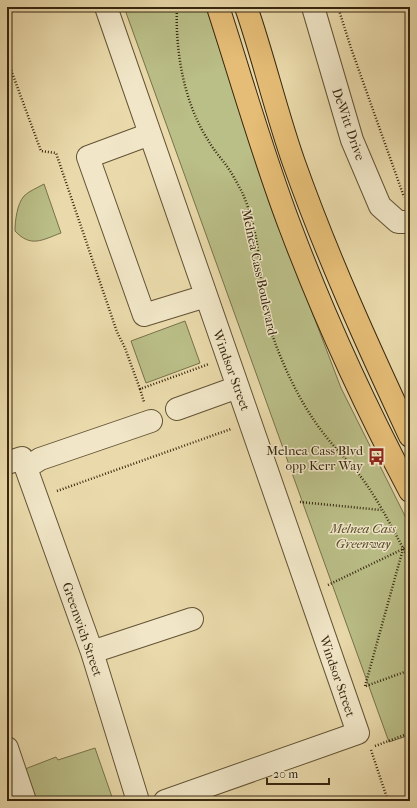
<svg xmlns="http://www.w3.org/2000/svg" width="417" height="808" font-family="'IM FELL French Canon',serif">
	<rect width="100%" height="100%" fill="#eadaab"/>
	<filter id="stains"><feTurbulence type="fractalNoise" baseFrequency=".005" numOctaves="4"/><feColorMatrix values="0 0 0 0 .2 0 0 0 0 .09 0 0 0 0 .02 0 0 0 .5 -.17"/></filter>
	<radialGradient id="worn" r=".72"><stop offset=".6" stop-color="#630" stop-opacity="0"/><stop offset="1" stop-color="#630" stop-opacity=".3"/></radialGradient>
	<path fill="#babe87" stroke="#78724a" d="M124,7H206L263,183L341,388L410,526V735L389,742Z
		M44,184L61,233C42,240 31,248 15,231C15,221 17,204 24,196C29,191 37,188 44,184Z
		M185,321L200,363L146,383L131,341Z
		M95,748L112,797L110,801H37L25,769L56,757L58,760Z"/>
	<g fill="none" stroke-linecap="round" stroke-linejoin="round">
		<defs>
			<path id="minor" d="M106,7L358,733L165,801
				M313,7L352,140L380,206L398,222H410
				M150,134L88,157L144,315L206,296
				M177,409L238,387
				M7,463L22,458L26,468L92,652L138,801
				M26,468L40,459L151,421
				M92,652L192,619
				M7,748L25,801"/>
			<path id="major" d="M218,7C242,81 263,156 291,229C325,319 365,406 410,491
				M246,7C264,59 276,112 294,163C327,256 368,346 410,436"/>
		</defs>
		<use href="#minor" stroke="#635335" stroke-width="24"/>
		<use href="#major" stroke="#36260e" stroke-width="24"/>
		<path stroke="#36260e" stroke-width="2.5" stroke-dasharray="1 2" stroke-linecap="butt" d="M177,7C175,51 184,103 208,140C213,149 220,157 226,165C232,173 237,183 242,192C251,212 257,238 259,260C261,279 262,297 266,315C269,326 273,337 277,348C289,378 303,407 324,434C336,450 352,464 364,481C382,506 395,534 410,561
			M338,7L351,48L404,197
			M7,59L41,151L56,153L117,332L125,348L140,389L209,364
			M140,389L144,402
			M57,491L231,429
			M300,502L381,510
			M328,585L403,549L410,544
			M365,686L403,549
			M366,686L410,670
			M375,746L410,733
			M371,750L388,801"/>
		<use href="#minor" stroke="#f1e7c8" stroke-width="22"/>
		<use href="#major" stroke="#e5bd76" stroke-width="22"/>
	</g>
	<defs>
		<symbol id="bus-bare" viewBox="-9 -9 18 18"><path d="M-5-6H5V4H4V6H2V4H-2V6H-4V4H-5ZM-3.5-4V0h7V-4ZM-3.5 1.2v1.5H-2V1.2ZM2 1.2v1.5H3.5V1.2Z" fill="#8f2418" stroke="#f1e7c8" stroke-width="2.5" paint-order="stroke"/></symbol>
	</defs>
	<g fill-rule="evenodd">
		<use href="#bus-bare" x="364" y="444" width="25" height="25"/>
	</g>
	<g text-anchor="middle" stroke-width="3" stroke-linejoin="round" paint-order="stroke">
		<g font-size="13" fill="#36260e" stroke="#f1e7c8">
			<text transform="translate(349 124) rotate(71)" y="5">DeWitt Drive</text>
			<text transform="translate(260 272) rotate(78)" y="5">Melnea Cass Boulevard</text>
			<text transform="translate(232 370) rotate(70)" y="5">Windsor Street</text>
			<text transform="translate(83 629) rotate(71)" y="5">Greenwich Street</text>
			<text transform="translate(338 676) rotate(71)" y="5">Windsor Street</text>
		</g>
		<g font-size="13" fill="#36260e" stroke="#f1e7c8" text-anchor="end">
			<text x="363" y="455">Melnea Cass Blvd<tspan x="363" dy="15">opp Kerr Way</tspan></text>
		</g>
		<g font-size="13" font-style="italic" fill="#574c2c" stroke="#f1e7c8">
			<text x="363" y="533">Melnea Cass<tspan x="363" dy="15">Greenway</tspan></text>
		</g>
	</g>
	<rect width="417" height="808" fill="none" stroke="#eadaab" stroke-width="24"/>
	<rect x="8" y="8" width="401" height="792" fill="none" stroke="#36260e" stroke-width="2"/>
	<rect x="12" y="12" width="393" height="784" fill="none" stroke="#36260e"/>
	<path d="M267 778v6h62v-6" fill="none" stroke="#36260e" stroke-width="2"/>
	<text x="273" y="778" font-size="12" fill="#36260e" stroke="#f1e7c8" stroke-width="3" paint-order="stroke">20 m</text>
	<rect width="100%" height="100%" filter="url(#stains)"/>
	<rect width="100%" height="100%" fill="url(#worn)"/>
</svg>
